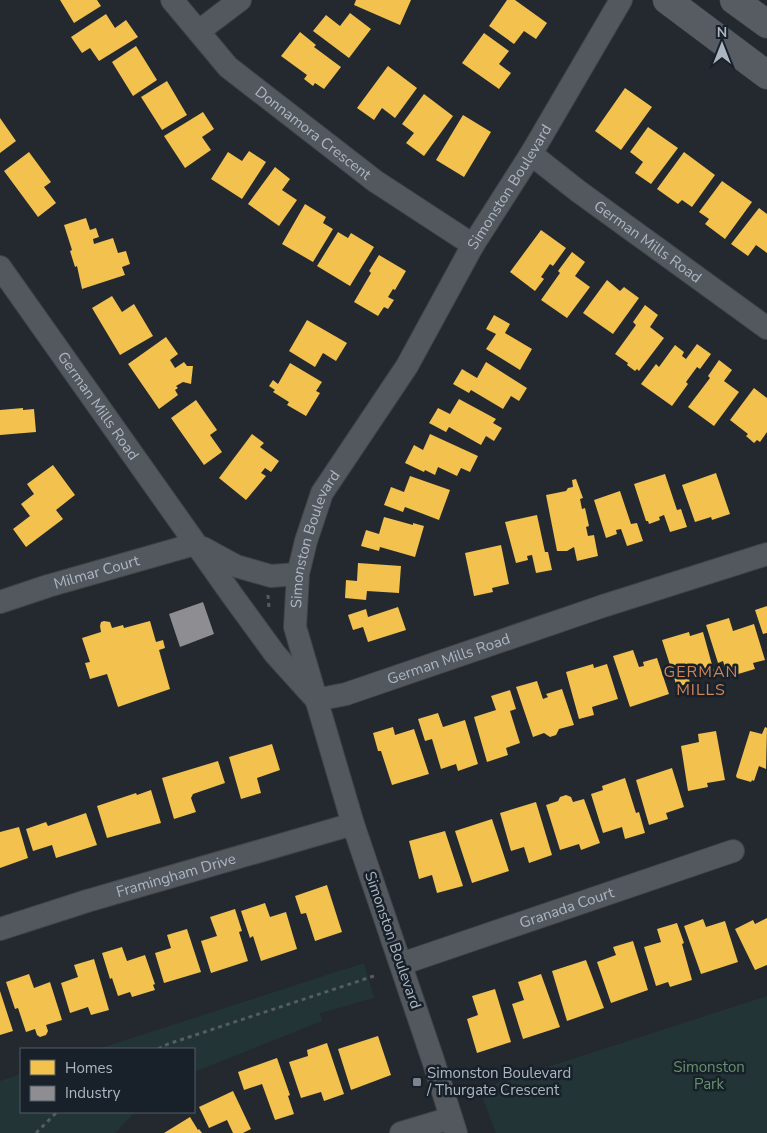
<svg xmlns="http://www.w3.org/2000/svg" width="767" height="1133" font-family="'Nunito Sans',sans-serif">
	<rect width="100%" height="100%" fill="#24292f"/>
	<path fill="#223435" d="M364,963L374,998L320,1013L322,1021L194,1072V1049H98Z
		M767,996V1133H496L479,1089Z
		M21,1074V1112H135L115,1133H0V1081Z"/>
	<path fill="#f2c14e" d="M60,0H97L101,6L74,23Z
		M356,0H411L400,25L354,5Z
		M507,0H515L547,23L536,39L524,31L514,44L489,26Z
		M350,13L371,29L349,58L313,31L326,15L340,26Z
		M106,14L115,28L126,20L138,37L99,61L90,48L82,53L71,37Z
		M300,32L316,45L314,47L341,67L324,89L315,83L313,86L304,79L307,75L281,56Z
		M484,33L509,51L499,64L511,73L499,89L462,63Z
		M136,46L157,80L133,96L112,62Z
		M388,66L417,88L395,118L382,108L374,120L357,108Z
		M167,81L187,115L162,130L141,97Z
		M625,88L652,107L621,150L595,131Z
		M424,94L453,116L424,156L406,143L414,133L402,124Z
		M203,112L214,129L202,137L211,150L185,168L164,136Z
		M463,115L491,132L464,177L436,160Z
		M0,118L16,141L0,153Z
		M648,127L678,148L651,184L635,173L643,162L630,152Z
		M249,151L266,162L242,199L211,179L228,152L242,161Z
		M29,152L51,182L44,187L56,203L38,217L4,171Z
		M684,152L715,175L692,207L682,200L678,204L657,189Z
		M275,167L290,179L282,190L297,200L279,226L248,204Z
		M722,181L752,202L725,239L705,224L709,219L699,212Z
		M305,204L326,217L323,223L333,229L313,262L282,244Z
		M759,208L767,214V253L756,245L748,256L731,244Z
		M86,218L90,230L96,228L99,237L93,239L94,244L113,238L118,253L126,251L130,264L122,267L125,275L82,289L77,266L75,267L70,251L72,250L64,225Z
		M541,230L566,248L553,266L550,264L541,277L544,279L535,291L510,272Z
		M338,232L348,238L351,233L374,247L350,286L317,266Z
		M572,252L585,262L575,276L590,287L567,318L541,300L560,273L558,271Z
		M379,255L406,271L395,290L393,289L388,297L394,300L388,309L384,307L378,316L354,302L371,273L369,271Z
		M607,280L620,291L624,287L639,298L613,334L583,313Z
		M112,296L122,312L134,304L153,336L120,355L92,308Z
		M645,305L658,315L650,327L664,338L639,371L637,369L635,371L627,365L628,363L615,354L636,325L633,322Z
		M494,315L510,324L505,333L532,349L520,370L486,349L496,334L486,329Z
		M307,320L347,343L336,361L323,353L315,367L289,351Z
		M166,337L178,354L170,360L175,368L184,362L187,366H193L191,384L183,382L176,386L178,388L175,390L178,395L159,409L128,364Z
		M697,344L711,354L700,369L697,367L686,382L688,384L672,406L641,384L656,364L659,367L675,345L684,352L682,356L686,359Z
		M719,360L732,370L724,381L739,392L714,426L688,407L710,378L708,376Z
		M486,362L527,388L519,401L511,396L503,409L471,390L469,393L453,384L462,369L477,378Z
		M290,363L322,382L316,391L320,393L306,416L287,405L289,402L273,392L275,390L269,386L273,380L278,384Z
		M754,388L767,398V432L760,442L757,440L754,443L746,436L748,434L730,420Z
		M459,399L496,419L493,423L502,428L494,441L486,436L481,445L449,427L446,432L429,423L438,408L450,414Z
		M196,400L217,430L210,435L222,452L204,465L171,418Z
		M23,408V410L34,409L36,432L0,435V410Z
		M252,434L264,443L260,447L279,461L271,472L265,468L261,473L266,476L246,500L219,478Z
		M430,434L478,456L470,472L461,468L457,476L438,467L435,475L425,470L424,472L405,463L414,445L423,450Z
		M53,465L75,495L56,510L63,519L26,547L13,529L30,516L21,504L34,494L27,484Z
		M716,473L730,514L712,520L711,517L695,522L682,485Z
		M665,474L677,510L681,509L687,527L670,532L664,515L659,517L660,520L649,524L648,521H646L634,484Z
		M410,476L450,490L439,520L405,507L403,512L384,505L391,487L404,492Z
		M576,479L583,498L580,499L582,509L585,508L589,526L586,527L588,536L594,535L598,556L577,561L574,547L567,551H557L546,495L566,491L568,488L573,487L572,480Z
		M620,491L631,524L637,523L643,541L627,546L621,529L616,530L617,534L606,538L594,500Z
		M537,515L545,552H548L552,570L536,573L532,555L527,556L528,560L516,563L505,522Z
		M384,517L413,525V523L424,526L415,557L380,547L379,551L361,546L366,530L379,534Z
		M501,545L509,584L492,588L493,592L474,596L465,553Z
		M358,563L401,566L399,593L367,591L366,600L345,598L346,580L357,581Z
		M767,606V633L763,634L755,610Z
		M398,607L406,630L368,642L363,627L353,630L348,615L366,609L368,617Z
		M729,618L733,631L754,624L765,660L753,663L755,669L728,677L723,661L718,663L706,625Z
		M104,621L110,622L112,628L123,625L124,628L150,621L156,642L163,640L165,648L159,650L170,689L118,707L107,674L90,679L85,663L90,662L82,638L101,632L100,626L101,622Z
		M689,632L690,636L703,632L714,672L702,676L700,671L688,675L690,683L677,687L662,640Z
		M633,650L639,667L644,666L643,662L657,658L669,694L630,707L613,656Z
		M593,664L594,668L607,664L618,699L592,707L594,715L579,719L566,672Z
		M537,681L543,699L548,697L546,694L562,689L574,725L559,729L556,735L550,737L544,733L533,737L516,687Z
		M510,690L516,709L510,711L520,743L506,748L508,755L487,762L474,717L496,710L491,696Z
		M438,713L443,727L465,720L478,764L458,771L456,764L441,769L432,739L425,741L418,719Z
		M393,727L395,735L414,729L429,774L392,785L381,751H378L373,733Z
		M765,727L767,728L766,769L759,766L754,781L752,780L751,782L737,778L736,776L750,731L762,734Z
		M716,731L725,780L707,783L708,787L688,791L681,746L699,742L698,734Z
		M272,744L280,770L257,778L261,793L241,799L229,757Z
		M218,761L225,783L193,794L191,798L196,812L174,819L162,778Z
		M672,768L684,807L666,813L668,819L649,825L636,780Z
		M625,778L636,813L639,812L645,833L625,839L622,827L603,833L591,794L603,790L602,786Z
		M151,790L161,823L107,838L97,806L136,793L137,795Z
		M566,795L571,797L573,802L584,799L600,843L581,850L579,844L560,850L546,805L558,801L560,797Z
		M536,802L552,855L529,863L524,847L511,851L500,813Z
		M86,813L97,845L56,858L52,845L33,851L26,829L46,822L48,826Z
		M492,819L509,871L472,883L455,831Z
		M19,827L28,858L0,868V832Z
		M445,831L463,886L437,893L432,875L419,879L409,841Z
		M327,885L342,932L315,941L306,913L301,914L295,896Z
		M265,903L270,917L286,912L297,949L261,961L253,936L250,938L241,911Z
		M235,909L242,931L239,932L248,961L211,973L201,941L217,936L210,917Z
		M767,918V965L755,970L735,929L753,920L755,924Z
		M703,919L706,927L725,921L738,962L701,974L684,926Z
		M677,923L684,943L682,944L692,980L670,987L668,982L656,986L644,947L661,942L657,929Z
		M187,929L201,972L164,983L155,953L171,948L167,935Z
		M633,941L648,990L611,1003L597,962L616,955L613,947Z
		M122,947L127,961L145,955L155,984L153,985L155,990L132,997L130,992L118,996L112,978L110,979L102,953Z
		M94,959L109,1010L91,1015L88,1007L70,1013L61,983L78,977L74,965Z
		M586,960L604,1008L567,1021L552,971Z
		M29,974L34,988L50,982L62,1020L46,1025L48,1031L46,1035L40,1037L37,1035L35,1029L26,1032L18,1008L15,1009L6,982Z
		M541,974L560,1027L523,1039L512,1004L524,1000L518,982Z
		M495,989L511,1042L477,1053L467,1019L478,1015L472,996Z
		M0,991L13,1031L0,1035Z
		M378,1036L391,1075L351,1090L338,1049Z
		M327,1043L344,1094L324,1101L321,1092L301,1098L289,1062L308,1056L307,1050Z
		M277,1058L290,1095L288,1096L294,1114L275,1120L262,1084L244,1090L238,1072Z
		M233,1091L251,1129L243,1133H233L227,1120L209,1128L199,1107Z
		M190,1117L198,1130L199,1129L202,1133H164Z"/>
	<path fill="#8d8d92" d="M203,602L214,634L180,647L169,614Z"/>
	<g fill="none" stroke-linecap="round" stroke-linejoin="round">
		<defs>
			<g id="minor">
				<path id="s1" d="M172,0L228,67L375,181L473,245"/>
				<path d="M199,31L240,0"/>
				<path id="s2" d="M531,154L578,191L767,328"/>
				<path id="s3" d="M0,267L232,595L275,654L312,695"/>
				<path d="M203,548L236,566L271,576L298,574"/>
				<path id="s4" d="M0,602L48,586L195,544"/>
				<path id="s5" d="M316,700L346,694L603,606L767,554"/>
				<path id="s6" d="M0,929L87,901L353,824"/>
				<path id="s7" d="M401,964L733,851"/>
				<path d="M401,1133L451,1118"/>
				<path id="s8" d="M456,1133L433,1060L353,824L295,627L298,574L306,541L322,493L407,366L473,245L531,154L621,0"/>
			</g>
			<path id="secondary" d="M667,0L767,75
				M734,0L767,24"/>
		</defs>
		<use href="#minor" stroke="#404348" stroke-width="24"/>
		<use href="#secondary" stroke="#404348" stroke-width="29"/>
		<path stroke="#565c61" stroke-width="3" stroke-dasharray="4 4" stroke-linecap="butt" d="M268,595L269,608
			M158,1049L168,1044L374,976
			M36,1133L57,1112"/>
		<use href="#minor" stroke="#53585e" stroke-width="22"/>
		<use href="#secondary" stroke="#575c63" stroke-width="28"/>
	</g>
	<rect fill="#7c858f" stroke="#182029" stroke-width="2" x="412" y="1077" width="10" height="10" rx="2.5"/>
	<g text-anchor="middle" stroke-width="5" stroke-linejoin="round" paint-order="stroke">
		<g font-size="15" fill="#acb6c2" stroke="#182029">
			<text dy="5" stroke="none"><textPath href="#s1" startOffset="195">Donnamora Crescent</textPath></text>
			<text dy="5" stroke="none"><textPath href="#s8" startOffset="1028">Simonston Boulevard</textPath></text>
			<text dy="5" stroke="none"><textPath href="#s2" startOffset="146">German Mills Road</textPath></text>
			<text dy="5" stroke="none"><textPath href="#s3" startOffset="170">German Mills Road</textPath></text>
			<text dy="5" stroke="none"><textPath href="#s8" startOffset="622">Simonston Boulevard</textPath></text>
			<text dy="5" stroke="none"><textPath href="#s4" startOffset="101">Milmar Court</textPath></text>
			<text dy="5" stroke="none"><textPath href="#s5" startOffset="139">German Mills Road</textPath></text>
			<text dy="5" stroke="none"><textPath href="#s6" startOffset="184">Framingham Drive</textPath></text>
			<text dy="5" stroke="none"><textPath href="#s7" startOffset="175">Granada Court</textPath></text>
			<text transform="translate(393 940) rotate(71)" y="5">Simonston Boulevard</text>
		</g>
		<g font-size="15" fill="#65916c" stroke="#182029">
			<text x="709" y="1072">Simonston<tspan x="709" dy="17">Park</tspan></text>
		</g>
		<g font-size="15" fill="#acb6c2" stroke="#182029" text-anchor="start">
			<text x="427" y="1078">Simonston Boulevard<tspan x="427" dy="17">/ Thurgate Crescent</tspan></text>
		</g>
		<g font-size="16" letter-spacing="1" fill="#cf855a" stroke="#182029">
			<text x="701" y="677">GERMAN<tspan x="701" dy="18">MILLS</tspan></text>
		</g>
	</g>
	<rect x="20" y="1048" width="175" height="65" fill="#182029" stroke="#535c66"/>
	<rect x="30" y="1060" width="25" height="15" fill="#f2c14e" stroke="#535c66"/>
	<text x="65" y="1073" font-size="15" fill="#acb6c2">Homes</text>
	<rect x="30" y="1086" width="25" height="15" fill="#8d8d92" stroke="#535c66"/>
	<text x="65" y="1098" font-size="15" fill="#acb6c2">Industry</text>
	<g transform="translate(722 45)" stroke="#182029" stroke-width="4" paint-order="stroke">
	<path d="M0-4L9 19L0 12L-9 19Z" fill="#acb6c2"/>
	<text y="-8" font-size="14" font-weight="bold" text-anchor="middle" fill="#acb6c2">N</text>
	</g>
</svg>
